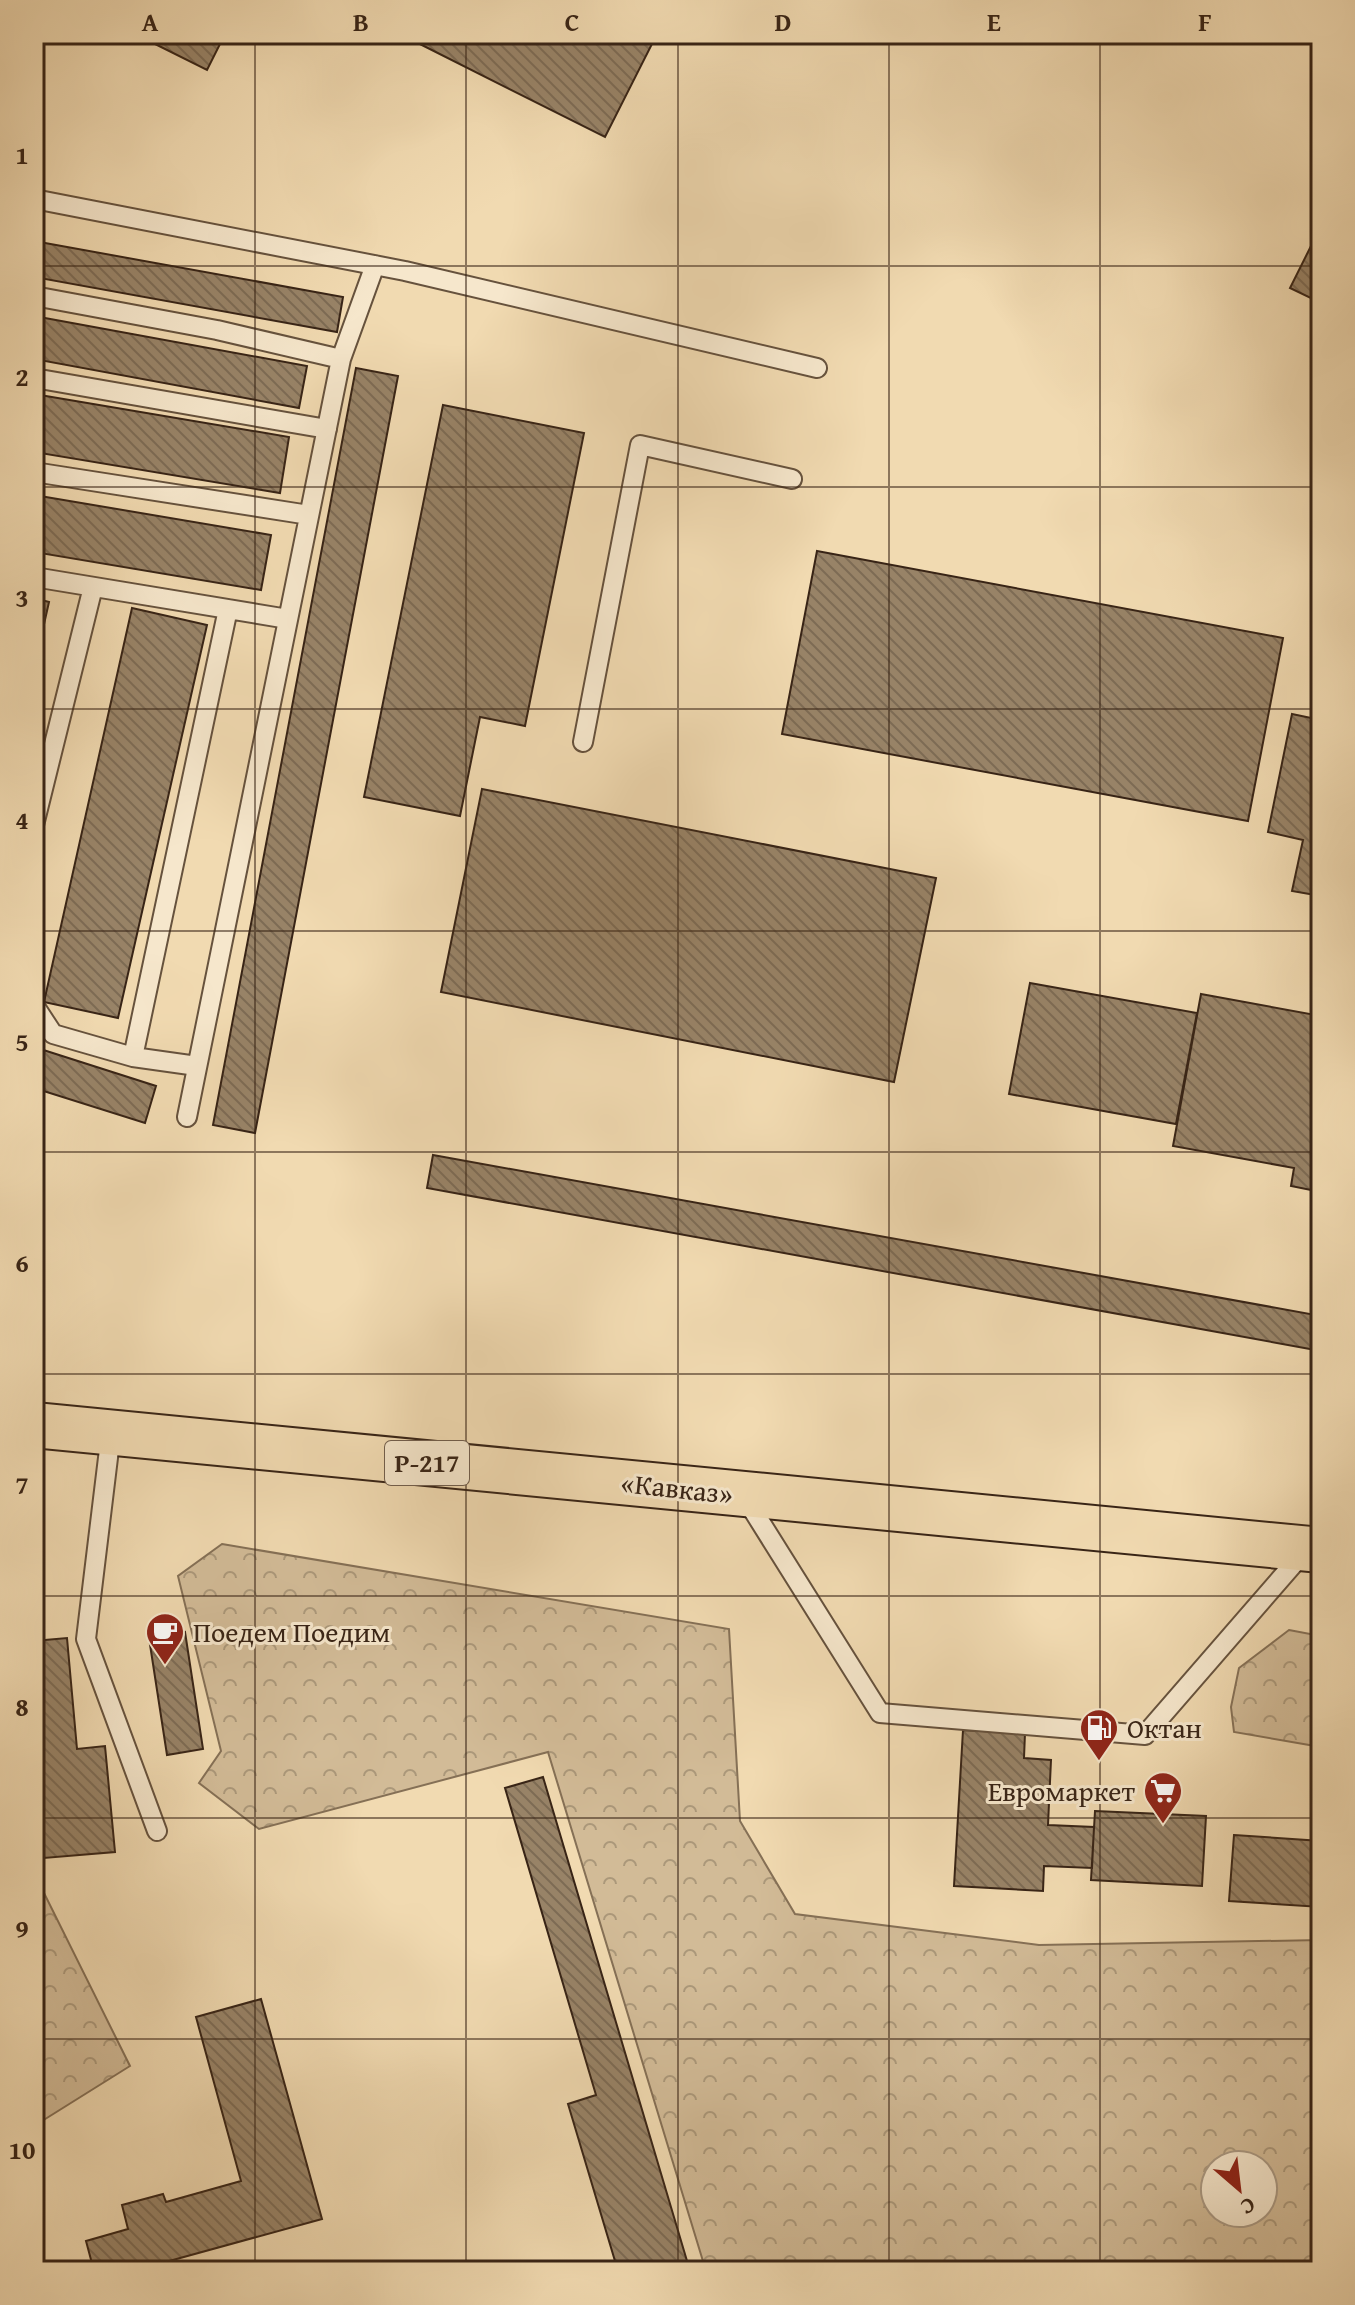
<svg xmlns="http://www.w3.org/2000/svg" width="1355" height="2305" font-family="'Gentium Book Plus',serif">
	<defs>
		<pattern id="forest-crowns" width="20" height="18" patternUnits="userSpaceOnUse" patternTransform="scale(2)"><rect width="20" height="18" fill="#d2bb97"/><path d="M2 6a3 3 0 1 1 6 0M12 15a3 3 0 1 1 6 0" fill="none" stroke="#ab987a"/></pattern>
		<pattern id="building-back-hatch" width="6" height="6" patternUnits="userSpaceOnUse" patternTransform="scale(2)"><rect width="6" height="6" fill="#988367"/><path d="M-1 5l2 2M0 0l6 6M5-1l2 2" fill="none" stroke="#7d6b54"/></pattern>
	</defs>
	<rect width="100%" height="100%" fill="#f1dab1"/>
	<filter id="stains"><feTurbulence type="fractalNoise" baseFrequency=".0025" numOctaves="4"/><feColorMatrix values="0 0 0 0 .2 0 0 0 0 .09 0 0 0 0 .02 0 0 0 .5 -.17"/></filter>
	<radialGradient id="worn" r=".72"><stop offset=".6" stop-color="#630" stop-opacity="0"/><stop offset="1" stop-color="#630" stop-opacity=".3"/></radialGradient>
	<path fill="url(#forest-crowns)" stroke="#857056" stroke-width="2" fill-rule="evenodd" d="M222,1544L729,1629L740,1821L795,1914L1039,1945L1321,1940V2271H706L548,1752L259,1829L199,1783L221,1751L178,1576ZM1215,2165H1263V2213H1215Z
		M1289,1630L1321,1636V1747L1234,1732L1231,1707L1239,1668Z
		M34,1828L41,1887L130,2066L34,2126Z"/>
	<path fill="url(#building-back-hatch)" stroke="#382416" stroke-width="2" d="M135,34H225L207,70Z
		M400,34H657L605,137Z
		M1321,226V303L1290,288Z
		M34,241L343,297L337,332L34,277Z
		M34,316L307,366L299,408L34,359Z
		M356,368L398,376L255,1133L213,1125Z
		M34,394L289,437L280,493L34,452Z
		M443,405L584,433L525,726L480,717L460,816L364,797Z
		M34,495L271,535L261,590L34,552Z
		M817,551L1283,638L1248,821L782,734Z
		M34,598L49,602L34,669Z
		M132,608L207,625L118,1018L44,1002Z
		M1292,714L1321,720V896L1292,891L1303,840L1268,832Z
		M482,789L936,878L894,1082L441,992Z
		M1030,983L1197,1013L1176,1124L1009,1094Z
		M1201,994L1321,1016V1192L1291,1186L1294,1168L1173,1146Z
		M34,1047L156,1086L145,1123L34,1088Z
		M433,1155L1321,1316V1351L427,1188Z
		M185,1632L203,1749L167,1755L149,1638Z
		M67,1638L77,1749L105,1746L115,1852L44,1858L34,1758V1641Z
		M963,1730L1025,1733L1024,1758L1051,1760L1048,1825L1094,1827L1092,1868L1044,1866L1043,1891L954,1886Z
		M543,1777L690,2271H618L568,2104L596,2095L505,1788Z
		M1095,1811L1206,1816L1202,1886L1091,1880Z
		M1234,1835L1321,1841V1907L1229,1901Z
		M261,1999L322,2219L133,2271H94L86,2241L128,2229L122,2205L163,2194L166,2202L241,2181L196,2017Z"/>
	<g fill="none" stroke-linecap="round" stroke-linejoin="round">
		<defs>
			<path id="lane" d="M34,199L405,271L817,368
				M34,296L217,330L341,359
				M34,378L327,429
				M34,472L309,515
				M34,577L288,619
				M583,742L640,445L792,479
				M34,825L93,587
				M34,1005L53,1034L133,1057L197,1066
				M133,1057L228,609
				M187,1117L341,359L375,265
				M111,1433L86,1639L157,1831
				M744,1496L880,1713L1145,1735L1303,1553"/>
			<path id="highway" d="M34,1425L1321,1550"/>
		</defs>
		<use href="#lane" stroke="#66523d" stroke-width="22"/>
		<use href="#highway" stroke="#382416" stroke-width="48"/>
		<use href="#lane" stroke="#f6e7cc" stroke-width="18"/>
		<use href="#highway" stroke="#f1dab1" stroke-width="44"/>
	</g>
	<path fill="none" stroke="#382416" stroke-width="2" stroke-opacity="0.55" d="M255,34V2271M466,34V2271M678,34V2271M889,34V2271M1100,34V2271M34,266H1321M34,487H1321M34,709H1321M34,931H1321M34,1152H1321M34,1374H1321M34,1596H1321M34,1818H1321M34,2039H1321"/>
	<defs>
		<symbol id="cafe-pin" viewBox="-11 -11 22 30"><path d="M0 17L-7.5 6A9.5 9.5 0 1 1 7.5 6Z" fill="#8f2418" stroke="#f6e7cc"/><path d="M-5.5-4.5H6V0H3Q3 3.5 0 3.5H-2.5Q-5.5 3.5-5.5 0ZM3-3.2v2h1.7v-2ZM-6 4.5H4V6H-6Z" fill="#fff"/></symbol>
		<symbol id="fuel-pin" viewBox="-11 -11 22 30"><path d="M0 17L-7.5 6A9.5 9.5 0 1 1 7.5 6Z" fill="#8f2418" stroke="#f6e7cc"/><path d="M-5.5-6h7V0h2V4h1.3V-2.5L3-4.5l.8-.8L6-3V5H2.5V1h-1V6h-7ZM-4.2-4.7v3.2H.2V-4.7Z" fill="#fff"/></symbol>
		<symbol id="supermarket-pin" viewBox="-11 -11 22 30"><path d="M0 17L-7.5 6A9.5 9.5 0 1 1 7.5 6Z" fill="#8f2418" stroke="#f6e7cc"/><path d="M-6-5.5h2.5l.6 2H6L4.5 2H-2.5L-4.4-4H-6ZM-1.5 3.2a1.3 1.3 0 1 0 .1 0ZM3 3.2a1.3 1.3 0 1 0 .1 0Z" fill="#fff"/></symbol>
	</defs>
	<g fill-rule="evenodd">
		<use href="#cafe-pin" x="143" y="1610" width="44" height="60"/>
		<use href="#fuel-pin" x="1077" y="1706" width="44" height="60"/>
		<use href="#supermarket-pin" x="1141" y="1769" width="44" height="60"/>
	</g>
	<g text-anchor="middle" stroke-width="6" stroke-linejoin="round" paint-order="stroke">
		<rect fill="#f6e7cc" stroke="#715e4d" stroke-width="2" x="385" y="1441" width="84" height="44" rx="6"/>
		<g font-size="26" font-weight="bold" fill="#382416">
			<text x="427" y="1472">Р-217</text>
		</g>
		<g font-size="28" fill="#382416" stroke="#f6e7cc">
			<text transform="translate(677 1488) rotate(6)" y="10">«Кавказ»</text>
		</g>
		<g font-size="28" fill="#382416" stroke="#f6e7cc" text-anchor="start">
			<text x="193" y="1642">Поедем Поедим</text>
			<text x="1127" y="1738">Октан</text>
			<text x="1135" y="1801" text-anchor="end">Евромаркет</text>
		</g>
	</g>
	<rect width="1355" height="2305" fill="none" stroke="#f1dab1" stroke-width="88"/>
	<g transform="translate(1239 2189) rotate(152)"><circle r="38" fill="#f6e7cc" stroke="#aa9983" stroke-width="2"/>
	<path d="M0-6L14 30L0 20L-14 30Z" fill="#8f2418"/>
	<text y="-12" font-size="22" font-weight="bold" text-anchor="middle" fill="#382416">С</text>
	</g>
	<rect x="44" y="44" width="1267" height="2217" fill="none" stroke="#382416" stroke-width="3"/>
	<g font-size="26" text-anchor="middle" font-weight="bold" fill="#382416">
		<text x="150" y="31">A</text>
		<text x="361" y="31">B</text>
		<text x="572" y="31">C</text>
		<text x="783" y="31">D</text>
		<text x="994" y="31">E</text>
		<text x="1205" y="31">F</text>
		<text x="22" y="164">1</text>
		<text x="22" y="386">2</text>
		<text x="22" y="607">3</text>
		<text x="22" y="829">4</text>
		<text x="22" y="1051">5</text>
		<text x="22" y="1272">6</text>
		<text x="22" y="1494">7</text>
		<text x="22" y="1716">8</text>
		<text x="22" y="1938">9</text>
		<text x="22" y="2159">10</text>
	</g>
	<rect width="100%" height="100%" filter="url(#stains)"/>
	<rect width="100%" height="100%" fill="url(#worn)"/>
</svg>
